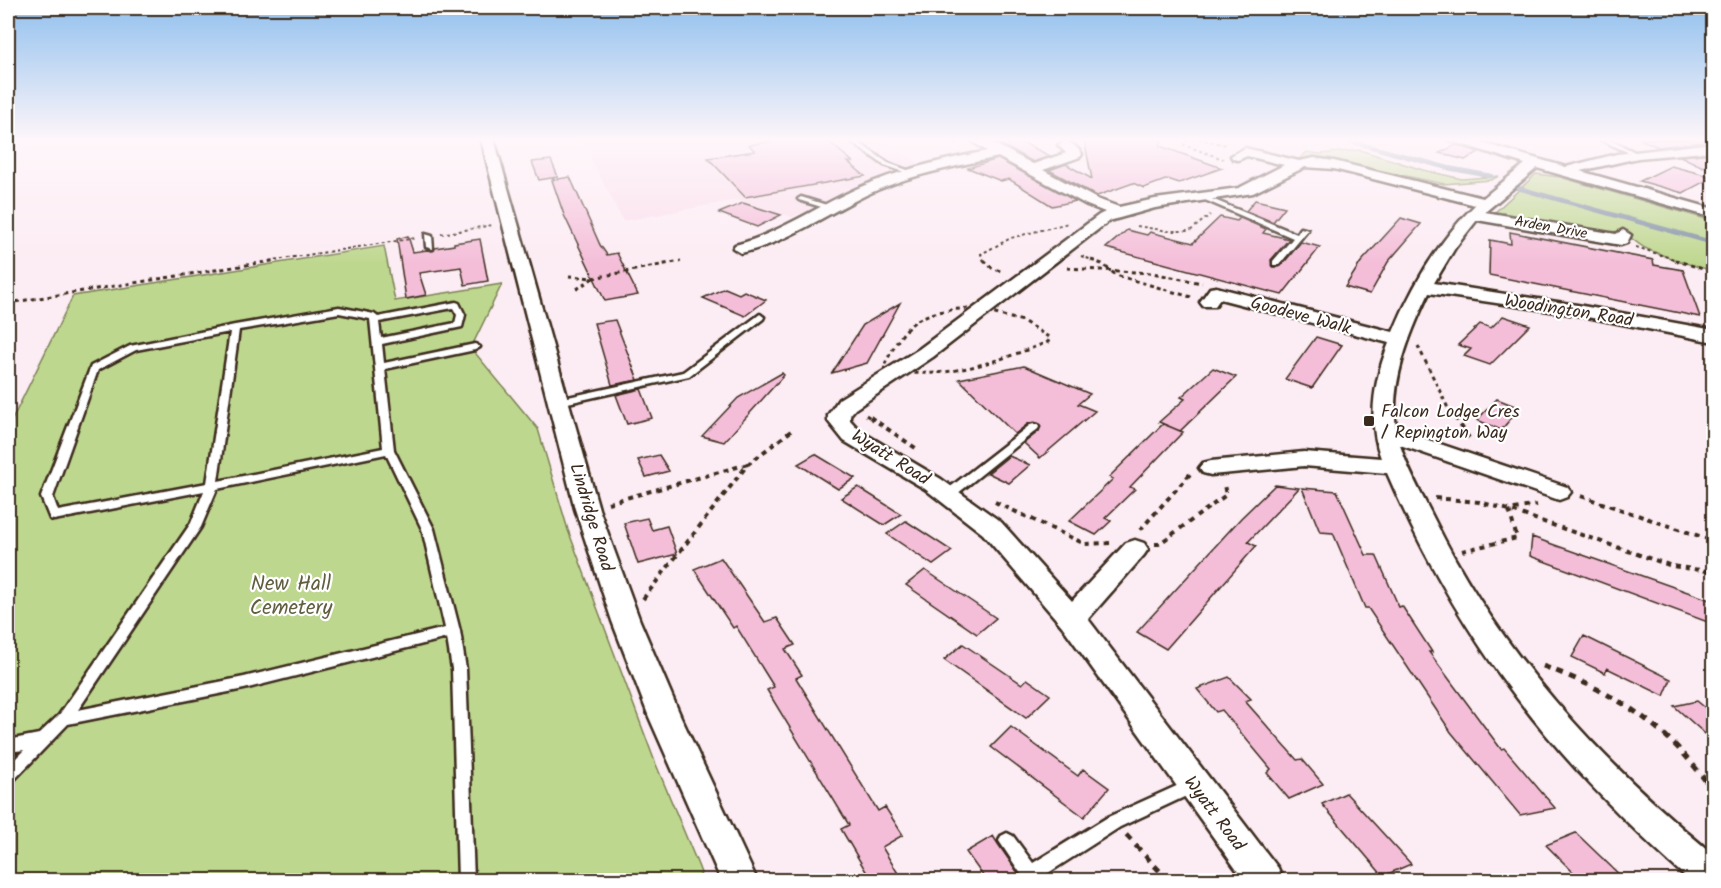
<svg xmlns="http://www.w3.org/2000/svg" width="1721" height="888" font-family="Kalam,sans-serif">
	<rect width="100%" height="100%" fill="#fcecf3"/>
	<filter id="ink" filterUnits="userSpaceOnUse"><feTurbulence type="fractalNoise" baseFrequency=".0167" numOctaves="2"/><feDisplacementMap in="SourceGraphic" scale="12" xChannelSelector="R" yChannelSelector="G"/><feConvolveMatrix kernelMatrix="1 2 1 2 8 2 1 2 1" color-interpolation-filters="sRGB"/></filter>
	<g filter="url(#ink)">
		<path fill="#fadeeb" d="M581,139H874L924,165L876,181L792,217L737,200L623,221Z"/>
		<path fill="#bed78e" stroke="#7c8056" stroke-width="1.5" d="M1360,150L1423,170L1462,179L1499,176L1491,180L1444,184L1331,160L1299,159L1307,152L1320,154Z
			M1536,174L1560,177L1713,221V270C1701,269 1657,254 1645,248C1629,239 1625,226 1603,234L1493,214Z
			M384,246L395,301L502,284L471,348L538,429L568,530L655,762L698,865L701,873L698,880H8V428L73,296Z"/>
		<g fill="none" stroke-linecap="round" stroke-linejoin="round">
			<path stroke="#808fa0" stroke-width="4.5" d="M1343,139L1448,168L1491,176
				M1518,188L1714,243"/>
		</g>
		<path fill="#f4bed8" stroke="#3b2a1e" stroke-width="1.5" d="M787,139H825L853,162H848L865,176L745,197L708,158L755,151L749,145Z
			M991,139H1016L1050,156L1033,162Z
			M1084,139H1162L1160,146L1222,168L1179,183L1168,179L1144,188L1133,183L1097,196L1049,170L1066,164L1092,179Z
			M1640,139H1713V141L1658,147Z
			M1456,145L1479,152L1465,160L1439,153Z
			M1713,153V162L1703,167L1680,156Z
			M998,159L1076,201L1052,206L1009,179L1001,181L968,168Z
			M551,160L558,177L539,180L532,162Z
			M1671,166L1713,177L1683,193L1640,181Z
			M570,177L600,245L607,255L617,253L638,295L605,301L564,215L552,180Z
			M1255,200L1285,207L1273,222L1246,211Z
			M743,203L781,215L757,227L719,213Z
			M1220,217L1237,221L1240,218L1266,229L1263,233L1289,239L1271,260L1273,267L1281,266L1301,242L1320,247L1282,295L1106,248L1127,230L1147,235L1150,232L1193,243Z
			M1401,218L1421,224L1388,262L1370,294L1345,287L1361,262Z
			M1510,232L1653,260L1654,265L1683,270L1700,317L1489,275L1490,240L1511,244Z
			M408,236L413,252L427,250L432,251L435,248L454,245V243L480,239L488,281L465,285L461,267L419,273L426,295L406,299L397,239Z
			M725,288L739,294L744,291L766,300L745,316L703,298Z
			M900,303L867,363L832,373L863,325Z
			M1503,316L1530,325L1490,365L1464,356L1471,349L1458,345L1480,324L1491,328Z
			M615,320L638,380L612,385L594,323Z
			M1316,337L1342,345L1312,388L1285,379Z
			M1024,366L1090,394L1078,404L1095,411L1040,458L1024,443L1039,431L1040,424L1029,423L1015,434L959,379Z
			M1213,368L1236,377L1180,431L1159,422L1185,399L1181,397Z
			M782,373L784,375L724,442L702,436L738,398Z
			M641,389L652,418L627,424L616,395Z
			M1497,399L1520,408L1501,430L1477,420Z
			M1163,424L1183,432L1130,487L1135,489L1105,518L1111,521L1096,535L1069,521L1113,479L1109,477Z
			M815,454L855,478L838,489L798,464Z
			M659,455L669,471L646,477L638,460Z
			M1009,456L1030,465L1009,483L988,473Z
			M1275,485L1299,488L1248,542L1256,546L1166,649L1137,632L1241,518Z
			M858,487L901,514L884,525L841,498Z
			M1302,488L1337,491L1366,555H1376L1399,607L1402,606L1432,652H1429L1501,749L1504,748L1555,808L1520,815L1451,732L1368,608H1365L1333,533L1320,532Z
			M647,518L652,530L667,526L677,554L638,564L624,523Z
			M906,521L952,551L933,565L887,534Z
			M1532,537L1713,601V624L1530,556Z
			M721,558L765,622L777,618L795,645L785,649L802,675L796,678L878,811L885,807L903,835L882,847L902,880H871L841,829L849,825L767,690L774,687L736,626L733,628L694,569Z
			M925,570L996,618L977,634L906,585Z
			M1584,636L1671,679L1664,696L1607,668L1605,673L1572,657Z
			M963,644L1022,684L1027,679L1050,695L1026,718L944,660Z
			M1229,677L1251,699L1245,701L1297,760L1302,759L1323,784L1289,799L1267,773L1271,769L1222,710L1216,712L1197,689Z
			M1697,701L1713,714V741L1674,706Z
			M1011,727L1078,776L1083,769L1109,788L1084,817L991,747Z
			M1346,793L1411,864L1383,876L1322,804Z
			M1576,833L1625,880H1581L1546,845Z
			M993,836L998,844L1023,880H986L966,852Z"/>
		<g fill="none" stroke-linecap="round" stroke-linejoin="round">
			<defs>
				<path id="service" d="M1599,139H1608L1641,155L1636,156Z
					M855,140L888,163L913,172L910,174L884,165L853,143V141Z
					M1198,195H1202L1297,234L1301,228L1308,230L1279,265H1273V261L1293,238L1198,197Z
					M801,197L833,207L835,208L831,210L799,200L798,199Z
					M425,234L432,236L433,249L426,247Z
					M456,302L459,303L465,315L462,327L382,344L384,363L475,344L480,347L475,350L385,369L394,450L434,529L460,631L466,669L474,880H458L452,669L447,638L244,689L68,724L13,781L8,783V766L24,750L8,752V740L39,734L59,715L191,523L204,491L54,520L50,519L41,497L91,366L130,346L235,325L339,307L374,314L378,317ZM453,308L457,315L455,323L381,338L379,322ZM339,313L370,319L383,448L218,481L239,330ZM230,332L207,483L58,511L53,497L98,370L136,350ZM386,454L422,529L445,628L244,677L78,710L201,527L217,489Z
					M760,314L764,317L763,319L689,376L559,405L554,402L559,399L683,372Z
					M1034,424L1038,425L1039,427L1038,429L952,498H944L942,495L944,492L1030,425Z
					M1192,779L1197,781L1200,786L1197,791L1120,827L1042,877L1043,880H1025L999,841L1001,836L1007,833L1013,836L1033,863L1108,817Z"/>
				<path id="minor" d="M481,139H494L599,509L640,621L681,717L757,880H721L649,717L612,621L575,509Z
					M969,139H985L1033,164L1066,153L1058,145L1065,141C1072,143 1078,148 1082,154L1080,157L1043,170L1097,199L1119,207L1155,199L1239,188L1284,165L1247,156L1238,160L1233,159L1231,156L1245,148L1299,161L1314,158L1334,161L1483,198L1525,164L1446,139H1468L1566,167L1617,154L1714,143V151L1638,158L1580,171L1714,209V218L1537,168L1485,212L1616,234L1623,230L1631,235L1627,243L1621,245L1477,220L1455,248L1434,283L1577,305L1714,330V342L1577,315L1429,293C1409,335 1390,381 1396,429L1567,487L1571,492L1567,497L1559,500L1400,445C1408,471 1422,495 1434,519C1500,653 1599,760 1714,855V880H1690L1687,878C1551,757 1459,640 1387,473L1304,466L1211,475L1203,473L1199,468L1203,463L1211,461L1304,452L1381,458C1367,420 1374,380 1389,343L1220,299L1215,306H1203L1200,302L1210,288L1216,287L1393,332C1412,286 1439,240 1475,205L1334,169L1305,167L1253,193L1155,208L1109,221L933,357L855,409L850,415V420L860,431L941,479L1001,522L1072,601L1126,543L1135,540L1144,543L1148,549L1144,555L1088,619L1278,868L1283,880H1244L1062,626L983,534L925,489L844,441L828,421V415L839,399L919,349L1099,215L1105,212L1087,205L998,157C953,167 908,175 866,195C825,215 786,243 741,253L733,248L735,245C778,234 816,207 856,189C898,170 942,160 987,151Z"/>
			</defs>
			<use href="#service" stroke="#3b2a1e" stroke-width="5"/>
			<use href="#minor" stroke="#3b2a1e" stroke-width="5"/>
			<path stroke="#3b2a1e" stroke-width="2" stroke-dasharray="3 3" stroke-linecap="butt" d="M950,139L960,145
				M1189,139L1184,145L1223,159
				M1199,139L1227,145
				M1137,226L1168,231H1190L1210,215
				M441,234L493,225
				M1636,247L1680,261
				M1081,256L1095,261
				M269,261L416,238
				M679,261H681
				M984,261L981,254L1011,238L1068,223"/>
			<path stroke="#3b2a1e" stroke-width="3" stroke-dasharray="4 4" stroke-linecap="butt" d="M984,260L992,268L1003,272
				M1091,260L1102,264L1116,275L1191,297
				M1675,260L1709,271
				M1067,268L1152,273L1202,283
				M1714,271H1709L1714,281
				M569,276L593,278L574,291
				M593,278L681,261
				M8,303L278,260
				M971,308L1023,321L1050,338L1048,342C998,361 936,384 883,368C907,319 917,312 971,308Z
				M1418,346L1447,406L1456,419
				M866,415L872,419"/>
			<path stroke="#3b2a1e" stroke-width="4" stroke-dasharray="5 5" stroke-linecap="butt" d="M870,417L917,449
				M1455,417L1471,441
				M1581,496L1714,541
				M1435,498L1479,502L1509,510L1537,505
				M995,502L1085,544L1110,543
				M608,503L748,464
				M1140,530L1191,473
				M1155,544H1159L1226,495L1224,485
				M1462,551L1517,538L1509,510L1672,566L1714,572
				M643,599L748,464L791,431"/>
			<path stroke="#3b2a1e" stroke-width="5" stroke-dasharray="7 7" stroke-linecap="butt" d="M1543,666C1617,693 1670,727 1714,793
				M1126,835L1168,880"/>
			<use href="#service" fill="#fff" fill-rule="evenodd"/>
			<use href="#minor" fill="#fff" fill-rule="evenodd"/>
		</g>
	</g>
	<linearGradient id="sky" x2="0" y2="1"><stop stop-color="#91c0ee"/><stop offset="0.53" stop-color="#fef6fa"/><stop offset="1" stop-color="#fef6fa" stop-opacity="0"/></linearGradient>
	<rect width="1721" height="264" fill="url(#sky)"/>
	<rect fill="#3b2a1e" stroke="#fff" stroke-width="2" x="1363" y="415" width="12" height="12" rx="3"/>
	<g text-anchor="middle" stroke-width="4.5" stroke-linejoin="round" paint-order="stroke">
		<g font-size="15" fill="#3b2a1e" stroke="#fff">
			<text transform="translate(1551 227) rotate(10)" y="5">Arden Drive</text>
		</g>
		<g font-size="18" fill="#3b2a1e" stroke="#fff">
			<text transform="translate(1569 310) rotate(9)" y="6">Woodington Road</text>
			<text transform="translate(1301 315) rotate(15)" y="6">Goodeve Walk</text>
			<text transform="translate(891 457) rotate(32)" y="6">Wyatt Road</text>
			<text transform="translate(592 517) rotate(73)" y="6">Lindridge Road</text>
			<text transform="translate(1215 813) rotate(53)" y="6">Wyatt Road</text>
		</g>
		<g font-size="18" fill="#3b2a1e" stroke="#fff" text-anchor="start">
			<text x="1381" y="417">Falcon Lodge Cres<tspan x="1381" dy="21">/ Repington Way</tspan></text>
		</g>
		<g font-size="21" fill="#625e40" stroke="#fff">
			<text x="291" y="590">New Hall<tspan x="291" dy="24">Cemetery</tspan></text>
		</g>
	</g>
	<rect width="1721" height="888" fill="none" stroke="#fff" stroke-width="30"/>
	<rect x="15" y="15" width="1691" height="858" fill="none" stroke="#3b2a1e" stroke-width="2" filter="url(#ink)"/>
</svg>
